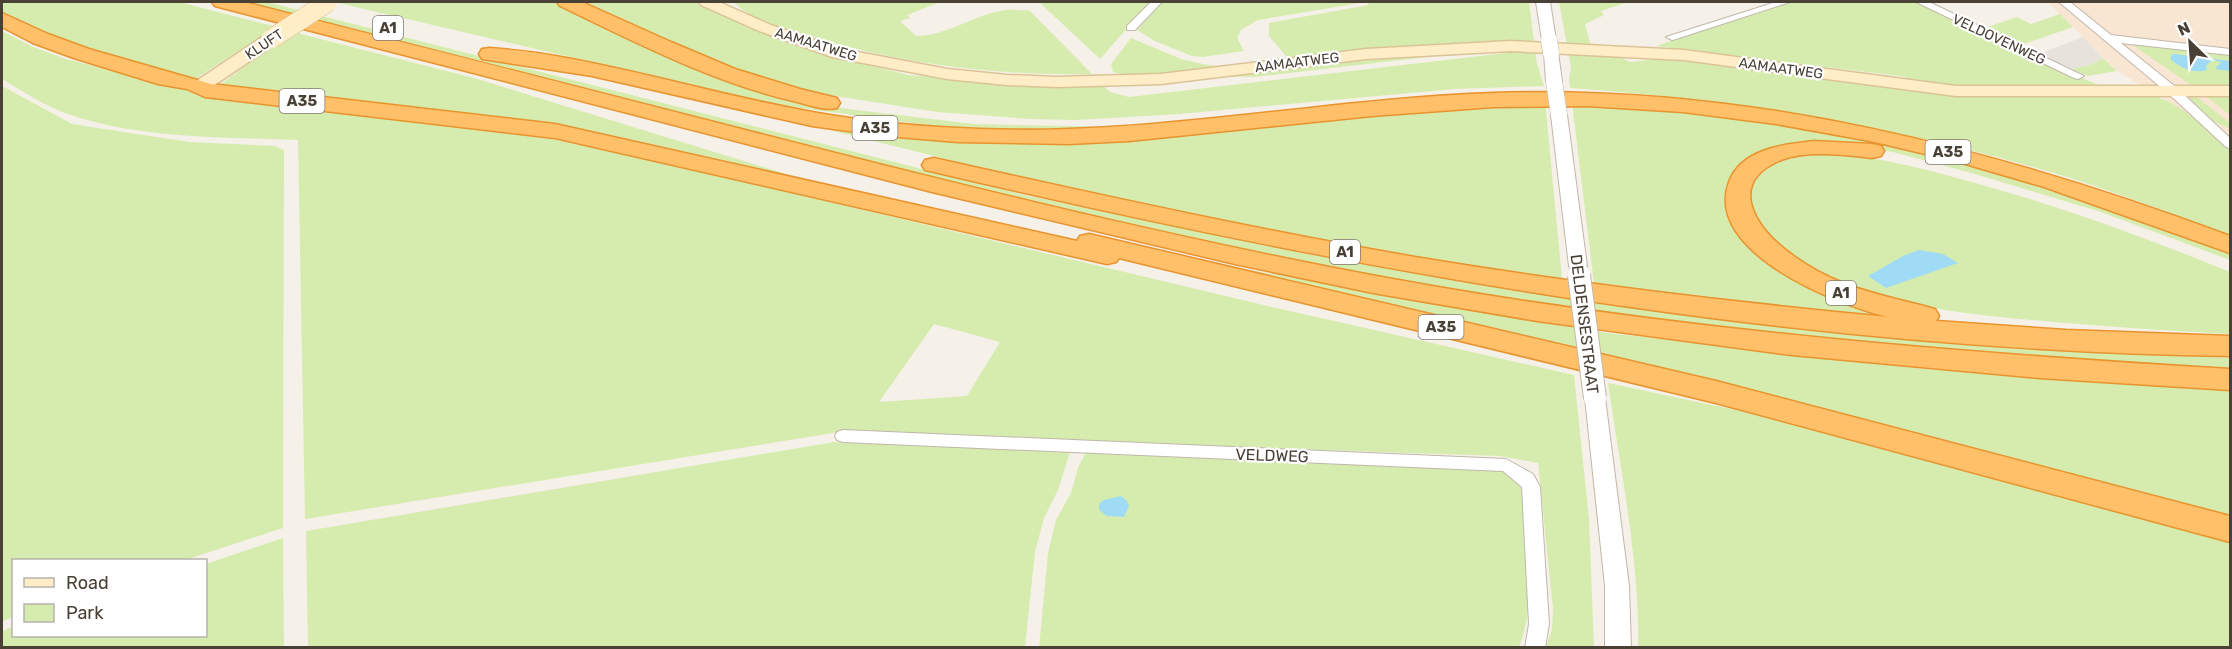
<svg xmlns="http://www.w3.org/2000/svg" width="2232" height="649" font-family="Rubik,sans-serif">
	<rect width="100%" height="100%" fill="#f5f0e8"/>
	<path fill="#f8e5d2" d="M2048,2H2230V147L2173,104L2117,71Z"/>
	<path fill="#e8e2dd" d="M2083,37L2103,58L2090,65L2072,69L2039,54Z"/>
	<path fill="#d6ecae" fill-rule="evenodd" d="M2,2H179L277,27L198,77L200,79H180L92,54L14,23L2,16Z
		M232,2H267L1024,195L1313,255L1403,271L1728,321L2005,346L2230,358V368L1894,350L1574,310L1311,264L1130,228Z
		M334,2H560L657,52L823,106L973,124L1116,127L1030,130L933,126L773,104Z
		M579,2H697L750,28L800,47L908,75L1003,84L1103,85L1110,92L1129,97L1506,53L1504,48L1254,77L1123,74L1113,72L1111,64L1131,38L1181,59L1202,64L1249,70L1290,61L1269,36V23L1369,5L1366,2L1258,20L1241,30L1237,38L1244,51L1203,57L1192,56L1155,41L1137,30L1162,2H1529L1537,64L1544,86L1455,89L1179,114L1076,120L1030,119L937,112L804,91L712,65Z
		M734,2H940L907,15L910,18L900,21L916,36C948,36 974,14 1006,10C1014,9 1021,11 1029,10L1092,74C992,76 890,63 795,31C774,25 748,18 734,2Z
		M1039,2H1150L1100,59Z
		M1559,2H1628L1601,11L1604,15L1585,24L1594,57L1610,52L1630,62L1670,58L1884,87L1907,77L1656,46L1789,2H1916L2120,95C2130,95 2142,94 2153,96C2182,103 2206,130 2230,147V236C2170,213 2109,189 2047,171C1891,126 1732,99 1570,88L1569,78L1571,67Z
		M2060,14L2073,27L2021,45L1985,28L2017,17L2031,24Z
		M2,31L33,47L66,59L214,96L518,132L683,167L1272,307L1574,375L1589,519L1594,647H1546L1552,629L1553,609L1538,463L1500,456L1091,442L851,430L305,519L298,140C223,137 142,139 71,115C46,107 24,92 2,79ZM934,324L1000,342L967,396L879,402Z
		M293,32L474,78L848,193L688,153L539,122L223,86L221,84Z
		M2127,41L2230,54V115L2194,87Z
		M2103,58L2117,71L2088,76L2072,69L2090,65Z
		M2,86L72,124L189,142L275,146L284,150L283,528L185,560H14L13,617L2,621Z
		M2194,95L2230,123V129L2211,120L2190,100V97Z
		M1545,100L1562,279L1304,238L1059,187L829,130L804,122L954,141L1057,142Z
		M1572,103L1631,104L1802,126L1940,155L2132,214L2230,250V260L2098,211L1975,174L1893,152L1870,149L1748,160L1737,167L1726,194L1727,205L1751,244L1940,325L1594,284Z
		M1823,154C1875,155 1925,169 1975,183C2063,207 2147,238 2230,272V334C2171,331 2113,327 2054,322C1964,314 1817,304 1760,224C1752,212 1746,192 1756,178C1772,159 1800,156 1823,154Z
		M1159,251L1250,270L1607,333L1926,369L2230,389V521L1923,440Z
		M1608,383L1764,416L2230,542V647H1638C1640,562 1620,468 1608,383Z
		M834,442L1070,452L1058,490L1044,518L1035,552L1025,647H308L306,531Z
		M1086,452L1500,469L1515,477L1522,491C1526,542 1538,599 1519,647L1039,648L1048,553L1056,520L1071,493L1078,468Z
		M283,538L284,647H2V631L13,627L14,636H206V564Z"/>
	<path fill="#a0dbf6" d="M2174,54L2230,61V71L2215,69L2221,62L2212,60L2206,66L2207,70C2193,74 2182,68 2171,60V55Z
		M1919,250L1943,254L1958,263L1886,288L1868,276L1903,256Z
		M1121,496L1127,501L1129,506L1124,517L1107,516L1099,510V504L1104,500Z"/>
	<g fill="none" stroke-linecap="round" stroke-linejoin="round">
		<defs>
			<path id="minor" d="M1151,2H1162L1135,30H1127V26Z
				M1776,2H1790L1676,39L1672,40L1666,37Z
				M1916,2H1929L2084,76L2078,79L2074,78Z
				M2059,2H2070L2111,35L2230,49V55L2121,43L2178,89L2230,138V148L2226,147L2170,95Z
				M843,430L1506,459L1533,474L1540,487L1549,624L1545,648H1525L1529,624L1522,487L1503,471L843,442L837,440L835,436L837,432Z"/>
			<path id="tertiary" d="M1536,2H1550L1556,40L1554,43H1544L1542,40Z
				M1551,49L1558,53L1562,81L1554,86L1546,81L1544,53Z
				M1559,110L1567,115L1587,266L1585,270H1571L1569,266L1551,115Z
				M1595,391L1602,393L1605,398L1629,586L1631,648H1605V586L1585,398L1588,393Z"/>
			<path id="secondary" d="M699,2H719L771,25L842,49L947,69L1007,75L1057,77L1161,74L1366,49L1511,41L1684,50L1956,86H2230V96H1956L1684,60L1511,51L1366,59L1161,84L1057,87L1007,85L947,79L832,57L759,31L701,5Z
				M271,34L279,39L277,43L207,90H195L192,86L195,82L265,35Z"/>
			<path id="motorway" d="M212,2H244C415,45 586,89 757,133C960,185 1164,236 1371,275C1654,328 1943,352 2230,369V390L2039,378L1792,355L1537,321L1373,293L1235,264L932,192L215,6Z
				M557,2H582L671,42L735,69L800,89L837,98L840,103L837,108C824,111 810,105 797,102C714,83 637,43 560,6Z
				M2,13L48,34L89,49L211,84L555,124L1077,241L1080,236L1089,234L1716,381L2230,516V542L1716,403L1119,258L1116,262L1107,264L555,138L205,97L187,89L158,84L74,58L33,43L2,27Z
				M490,48C513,50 537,52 561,57C645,72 728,97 812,112C868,122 924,127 980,129C1153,136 1322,99 1494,93C1749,84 1994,148 2230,236V253L2044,187L1955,161L1870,141L1776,124L1683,112L1588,106L1494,107L1372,116L1129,141L1068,144L958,142L885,136L812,126L592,76L482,59L479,54L482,49Z
				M1814,141L1872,144L1881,146L1884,151L1881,156L1872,158C1844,155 1808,150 1781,160C1727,182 1754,226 1787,251C1834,288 1880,294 1935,309L1939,316L1936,321L2066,330L2230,336V356C1792,350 1359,272 934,172L925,170L922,165L925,160L934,158C1094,194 1253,229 1415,257C1572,283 1729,302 1888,317C1837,305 1703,252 1729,182C1741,149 1784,144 1814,141Z"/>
		</defs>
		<use href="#minor" stroke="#c1b7aa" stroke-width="2"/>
		<use href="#tertiary" stroke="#c1b7aa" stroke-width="2"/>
		<use href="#secondary" stroke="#dcc396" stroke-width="3"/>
		<use href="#motorway" stroke="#e9932e" stroke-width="3"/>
		<use href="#minor" fill="#fff" fill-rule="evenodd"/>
		<use href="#tertiary" fill="#fff" fill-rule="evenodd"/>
		<use href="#secondary" fill="#ffedc8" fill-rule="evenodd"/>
		<use href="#motorway" fill="#ffc069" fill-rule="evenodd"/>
		<defs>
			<path id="tertiary-bridge-far1" d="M1549,40L1551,53
				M1554,81L1559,115
				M1578,266L1579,277"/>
			<path id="tertiary-bridge" d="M1579,275L1595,398"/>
			<path id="secondary-bridge" d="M271,39L328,2"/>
		</defs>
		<use href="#tertiary-bridge-far1" stroke="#c1b7aa" stroke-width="17" stroke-linecap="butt"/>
		<use href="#tertiary-bridge" stroke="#c1b7aa" stroke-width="24" stroke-linecap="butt"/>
		<use href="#secondary-bridge" stroke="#dcc396" stroke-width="20" stroke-linecap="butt"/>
		<use href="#tertiary-bridge-far1" stroke="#fff" stroke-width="16"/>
		<use href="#tertiary-bridge" stroke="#fff" stroke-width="22"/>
		<use href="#secondary-bridge" stroke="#ffedc8" stroke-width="19"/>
	</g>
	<g text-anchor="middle" stroke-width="4.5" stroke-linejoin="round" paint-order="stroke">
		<g font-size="14" fill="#494036" stroke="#fff">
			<text transform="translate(1999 39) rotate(25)" y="5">VELDOVENWEG</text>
			<text transform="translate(264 44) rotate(-34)" y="5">KLUFT</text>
			<text transform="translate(816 44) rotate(17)" y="5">AAMAATWEG</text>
			<text transform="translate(1297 62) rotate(-7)" y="5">AAMAATWEG</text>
			<text transform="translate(1781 68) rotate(8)" y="5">AAMAATWEG</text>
		</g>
		<g fill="#fff" stroke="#807972" stroke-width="1.5">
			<rect x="373" y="16" width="30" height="24" rx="4.5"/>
			<rect x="279.5" y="89" width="45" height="24" rx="4.5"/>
			<rect x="852.5" y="116" width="45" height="24" rx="4.5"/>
			<rect x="1925.5" y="140" width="45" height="24" rx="4.5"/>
			<rect x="1330" y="240" width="30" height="24" rx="4.5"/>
			<rect x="1826" y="281" width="30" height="24" rx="4.5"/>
			<rect x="1418.5" y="315" width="45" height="24" rx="4.5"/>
		</g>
		<g font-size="15" font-weight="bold" fill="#494036">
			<text x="388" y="33">A1</text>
			<text x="302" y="106">A35</text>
			<text x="875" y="133">A35</text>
			<text x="1948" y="157">A35</text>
			<text x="1345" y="257">A1</text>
			<text x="1841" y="298">A1</text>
			<text x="1441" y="332">A35</text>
		</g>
		<g font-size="16" fill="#494036" stroke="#fff">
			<text transform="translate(1585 324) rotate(83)" y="6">DELDENSESTRAAT</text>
			<text transform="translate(1272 455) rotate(2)" y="6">VELDWEG</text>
		</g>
	</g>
	<rect width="2232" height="649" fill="none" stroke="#494036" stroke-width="6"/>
	<rect x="12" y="559" width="195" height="78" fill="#ffffff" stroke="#b6b3af" stroke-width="1.5"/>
	<rect x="24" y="578" width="30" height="9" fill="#ffedc8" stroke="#b6b3af" stroke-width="1.5"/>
	<text x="66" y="589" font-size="18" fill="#494036">Road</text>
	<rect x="24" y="604" width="30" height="18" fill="#d6ecae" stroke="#b6b3af" stroke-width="1.5"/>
	<text x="66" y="619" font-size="18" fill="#494036">Park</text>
	<g transform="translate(2190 42) rotate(335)" stroke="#ffffff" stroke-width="4.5" paint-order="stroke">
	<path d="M0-4.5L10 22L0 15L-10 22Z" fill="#494036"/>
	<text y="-9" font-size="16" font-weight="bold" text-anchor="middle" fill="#494036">N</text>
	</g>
</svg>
